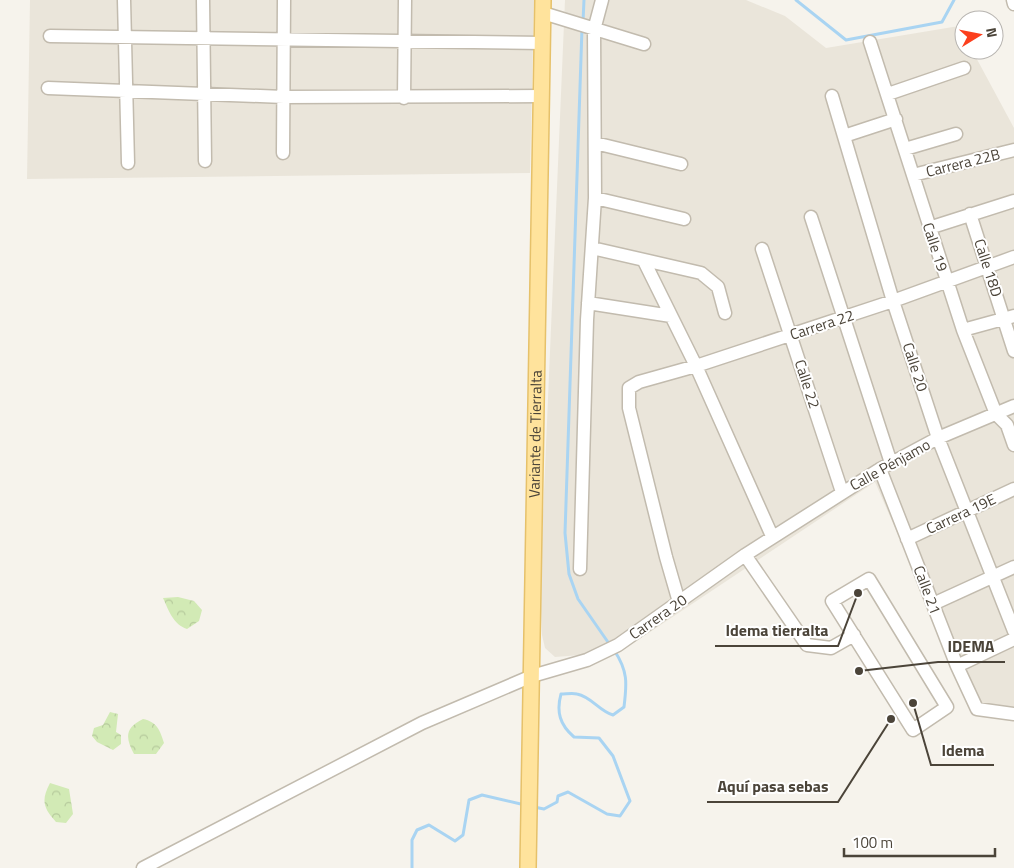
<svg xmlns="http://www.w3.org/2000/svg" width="1014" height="868" font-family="'Titillium Web',sans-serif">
	<defs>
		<pattern id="forest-crowns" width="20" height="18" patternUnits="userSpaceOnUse" patternTransform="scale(1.25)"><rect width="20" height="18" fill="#d2eab5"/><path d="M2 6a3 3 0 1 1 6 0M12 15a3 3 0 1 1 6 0" fill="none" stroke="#b6ca9c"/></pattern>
	</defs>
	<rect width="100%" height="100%" fill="#f6f3ec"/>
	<path fill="#eae5da" d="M30,0H534L530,173L27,179Z
		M565,0H746L785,16L826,48L959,26L964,36V50H972L1014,128V720L976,714L875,482L620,652L555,657L545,648L542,635L540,586Z"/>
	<path fill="url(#forest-crowns)" d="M178,597L194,601L202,610L199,621L187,629C173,624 169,611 163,598Z
		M110,712L118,714L116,732L121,735V744L113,750L97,742L92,736L94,728L103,725Z
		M143,719C157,722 160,730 164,743L156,754H134C125,737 125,728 143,719Z
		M50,783L69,789L73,814L66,823L56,822C43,808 41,800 50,783Z"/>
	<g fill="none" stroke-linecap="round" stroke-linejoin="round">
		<path stroke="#a9d4f2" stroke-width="3" d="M796,0L846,40L942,22L954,0
			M583,22L584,0
			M582,28L565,533L569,574L578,599L610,645
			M534,807L544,809L557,802L558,796L568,792L607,814L620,816L630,801L613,756L599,738L574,737C560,725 556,712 561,694C566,694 573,693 577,694C592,697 599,711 613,715L624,707C627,683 628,671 614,650
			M412,868V840L417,830L429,825L455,841L463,835L469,800L482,795L525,805"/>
		<defs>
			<path id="minor" d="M124,0L128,163
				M203,0L205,161
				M1013,0L1014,4
				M543,13L644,44
				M50,36L543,43
				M870,42L963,330L996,414L1007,425L1014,445
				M48,88L284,97L541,96
				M888,94L964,68
				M832,96L893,301L938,438L1014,631
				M404,98L405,0
				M844,136L896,119
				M595,143L681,164
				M905,149L956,134
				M283,153L284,0
				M913,175L1014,150
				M595,198L684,219
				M970,214L1014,351
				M811,217L891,463
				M929,228L1014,201
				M592,248L701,273L718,287L725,313
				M762,249L842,492
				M644,261L696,366L772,536
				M588,303L671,316
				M963,330L1014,316
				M880,469L957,666L977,709L1014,714
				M907,539L1014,489
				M745,555L807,645L831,648L854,635
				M580,569L587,320L595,198L594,30L602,0
				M869,579L947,707L913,730L832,601Z
				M679,602L666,557L629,408V388L639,382L696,366L893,301L1014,257
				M933,604L1014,567
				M957,666L1014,639
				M143,868L422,723L532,676L587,660L618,645L745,555L880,469L938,438L1014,406"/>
			<g id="major">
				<path id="s1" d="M528,868L543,0"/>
			</g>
		</defs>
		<use href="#minor" stroke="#c2bbae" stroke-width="15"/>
		<use href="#major" stroke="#e6c16a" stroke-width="18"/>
		<use href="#minor" stroke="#fff" stroke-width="12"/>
		<use href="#major" stroke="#ffe39c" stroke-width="15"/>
	</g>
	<g text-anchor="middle" stroke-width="4" stroke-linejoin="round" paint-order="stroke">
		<g font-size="15" fill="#4b4439" stroke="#fff">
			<text transform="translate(963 163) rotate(-14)" y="5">Carrera 22B</text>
			<text transform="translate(935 247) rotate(72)" y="5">Calle 19</text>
			<text transform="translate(988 268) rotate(72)" y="5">Calle 18D</text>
			<text transform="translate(822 325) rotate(-18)" y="5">Carrera 22</text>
			<text transform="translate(915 367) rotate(72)" y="5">Calle 20</text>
			<text transform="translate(807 384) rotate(72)" y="5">Calle 22</text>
			<text dy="5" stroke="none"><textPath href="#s1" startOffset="434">Variante de Tierralta</textPath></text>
			<text transform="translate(890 465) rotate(-29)" y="5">Calle Pénjamo</text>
			<text transform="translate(961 514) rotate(-25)" y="5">Carrera 19E</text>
			<text transform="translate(927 590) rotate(69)" y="5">Calle 21</text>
			<text transform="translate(658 617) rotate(-35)" y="5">Carrera 20</text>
		</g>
	</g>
	<path fill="none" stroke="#4b4439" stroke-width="2" d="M858 593L838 646H715M859 671L938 662H1005M913 703L931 765H994M891 719L838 802H707"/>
	<g fill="#4b4439" stroke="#fff" stroke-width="2">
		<circle cx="858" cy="593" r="5"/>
		<circle cx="859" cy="671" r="5"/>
		<circle cx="913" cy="703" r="5"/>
		<circle cx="891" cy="719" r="5"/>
	</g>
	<g font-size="16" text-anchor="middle" font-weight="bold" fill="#4b4439" stroke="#fff" stroke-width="4" stroke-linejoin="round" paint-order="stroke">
		<text x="777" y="636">Idema tierralta</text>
		<text x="971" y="652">IDEMA</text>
		<text x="963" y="756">Idema</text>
		<text x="773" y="792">Aquí pasa sebas</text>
	</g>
	<g transform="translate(979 35) rotate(80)"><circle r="24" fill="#ffffff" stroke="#b7b4b0"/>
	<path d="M0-4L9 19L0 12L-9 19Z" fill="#fc3f1d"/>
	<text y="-8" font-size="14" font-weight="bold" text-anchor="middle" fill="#4b4439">N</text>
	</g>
	<path d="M844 848v8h151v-8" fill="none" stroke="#4b4439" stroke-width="2.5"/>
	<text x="852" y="848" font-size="15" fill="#4b4439" stroke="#ffffff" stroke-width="4" paint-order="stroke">100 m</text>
</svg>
